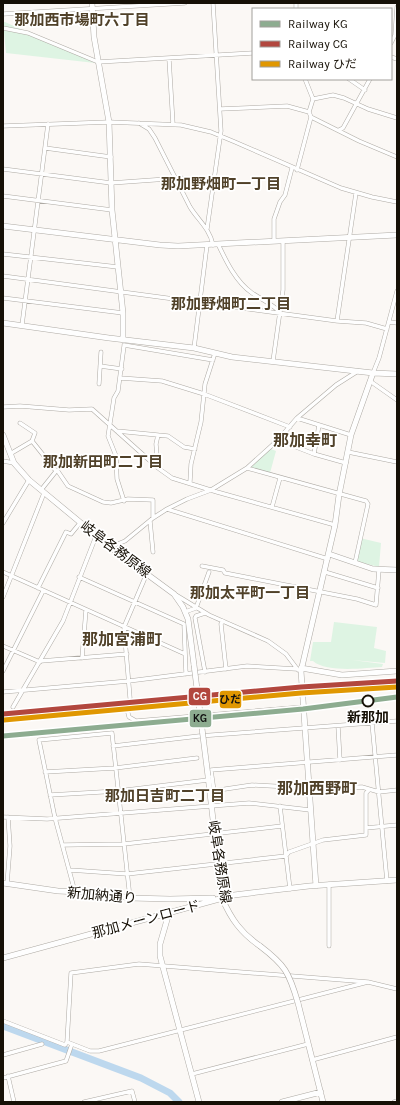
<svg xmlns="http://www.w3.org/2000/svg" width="400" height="1105" font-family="Karla,'Noto Sans JP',sans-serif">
	<rect width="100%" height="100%" fill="#fbf8f5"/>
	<path fill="#def4e3" d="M3,22H5L95,63L6,53Z
		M271,449L276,451L270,473L248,467Z
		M360,538L381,543L379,567L355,561Z
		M334,622L377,627L374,648L386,651L385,663L352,660L383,664L382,667C365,668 326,673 313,661H310L313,642H331Z"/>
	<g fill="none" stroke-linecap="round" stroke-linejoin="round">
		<path stroke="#bdd8ee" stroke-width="7" d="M3,1026L141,1078L170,1093L179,1102"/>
		<defs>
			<path id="street" d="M296,3V9
				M3,14L185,3
				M3,28L28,33L98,62L253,53
				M391,43L395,35L397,7
				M391,57L397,59
				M169,59L173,124
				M349,79L365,90
				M313,99L333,95L344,98L368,109L397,118
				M220,109L287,106L309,112
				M311,117L359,141L397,157
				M139,123L149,129L155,138L190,207C198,220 210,229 213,245
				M3,126L109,122L181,125L211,132L235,142L341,188L372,197L397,202
				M339,130L343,128L370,79
				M45,148L111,157
				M3,169L111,183L181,178L215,182
				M297,170L311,117L309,112L313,99L305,79
				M3,196L112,210
				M207,229L221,131L213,3
				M274,241V219L280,202L285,195L292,168
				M218,244C226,261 236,282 252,293C261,299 272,304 280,312
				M3,254L118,267
				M3,276L337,321L366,323L387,329
				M3,298L123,313
				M337,321L356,193
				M389,322L397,323
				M22,325L48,124
				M124,345L213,360
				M194,348L207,245
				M273,361L283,290V241
				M100,366L122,369
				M373,373L379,358L397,291
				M120,378L162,381L204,394L290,427
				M370,381L397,400
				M99,384L101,352
				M3,407L20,406L69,410L92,409L158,468L172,478L217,492L335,525
				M297,418L351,435
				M117,431L168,436L184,447L195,449
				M158,435L156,444L158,468
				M278,440L314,454L346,463
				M32,441L56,471
				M348,452L397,462
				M10,454L32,441L35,433L20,423
				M314,454L319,425
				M3,461L14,463
				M247,468L366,501L368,504L355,563
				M190,482L191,464L201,422L205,384L215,353
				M41,490L57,470L68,486L103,502L111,503L128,499L153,500V518
				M124,501L117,479L116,456L108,436L114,398L118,391L124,346
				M272,507L280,478
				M167,509L328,559
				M150,521L153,552
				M3,523L29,480
				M110,547L125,541L153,518L167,509L187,499L211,490L247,468L278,440L297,418L336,385L358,371
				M202,566L223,570L225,573L357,599L376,605L379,570
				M3,572L185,654
				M325,572L378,588
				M79,577L184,624L186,674
				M38,588L66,532L71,534L80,523
				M176,595L209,615L268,641L286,654L298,670
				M3,597L44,493
				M185,612L196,608L209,572
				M223,621L221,624L226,669
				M3,646L40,662
				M82,658L86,610
				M41,661L127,654
				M3,671L43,591
				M205,672L195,618L196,616L205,613
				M3,692L129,681L247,666L296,669
				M130,698L124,627L147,573
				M13,707L63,621L96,536
				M3,719L125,708L127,709L129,717L136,721L303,707
				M372,723L387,881
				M338,726L340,760
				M113,746L199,736L397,721
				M45,772L115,768L197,758
				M212,791L252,785L308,788L362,787L379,792L397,790
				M214,791L211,770L397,755
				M50,795L118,791L208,780
				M280,806L290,889
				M3,817L47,819L249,803L310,810
				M366,828L397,825
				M63,845L124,844L282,826
				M70,870L127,874L286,856L289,852L323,840L366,835V793L369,790
				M7,884L10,846L8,817
				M329,884V946
				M75,892L55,818L39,740L112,733L130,898
				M368,982L99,1051H90L67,1042L71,973L139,964L368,982L397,989
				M3,1021L65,1045L67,1042
				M3,1055L42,1044
				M312,1060L397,1037
				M192,1074L308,1044
				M8,1076L14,1102
				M3,1078L66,1061L72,1044
				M84,1102L132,1091L135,1102
				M394,1102L397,1101"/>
			<path id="secondary" d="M92,3L94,37L109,122L112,210L123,313V340
				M3,226L160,245L178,246L397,235
				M3,323L109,338L194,348L232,357L373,373L397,374
				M3,435L14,463L29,480L110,547L174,594L183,607L188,619L194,665
				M329,554L373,569L397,570
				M301,668L342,675L397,671
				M208,776L222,898C231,919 241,933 260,946
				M3,883L58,891L102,893L130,898L170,899L213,898
				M316,886L301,671L335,525L339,495L351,435L373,373
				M169,913L160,944V956L199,1102
				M3,958L234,895L309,886L397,880
				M298,1003L323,1102
				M282,1102L321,1092"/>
		</defs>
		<use href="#street" stroke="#aeaaa4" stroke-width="4.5"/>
		<use href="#secondary" stroke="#aeaaa4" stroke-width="6"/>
		<use href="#street" stroke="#fefefe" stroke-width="3.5"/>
		<use href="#secondary" stroke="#fefefe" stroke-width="5"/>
		<defs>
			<path id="secondary-bridge" d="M194,665L208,776
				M260,946C285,965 289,972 298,1003"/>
		</defs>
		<use href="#secondary-bridge" stroke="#aeaaa4" stroke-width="6" stroke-linecap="butt"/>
		<use href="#secondary-bridge" stroke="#fefefe" stroke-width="5"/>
		<defs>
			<path id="rail-1" d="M3,736L303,709L397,697"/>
			<path id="rail-2" d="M3,714L301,687L397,681"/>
			<path id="rail-3" d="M4,720L301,693L397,687"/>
		</defs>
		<use href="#rail-1" stroke="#fff" stroke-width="8"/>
		<use href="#rail-2" stroke="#fff" stroke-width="8"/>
		<use href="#rail-3" stroke="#fff" stroke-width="8"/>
		<use href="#rail-1" stroke="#8dac90" stroke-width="5"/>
		<use href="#rail-2" stroke="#b2473e" stroke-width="5"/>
		<use href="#rail-3" stroke="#e09701" stroke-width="5"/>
	</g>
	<circle fill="#fff" stroke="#161006" stroke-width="2" cx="368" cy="701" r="5.5"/>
	<g text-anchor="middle" stroke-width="3.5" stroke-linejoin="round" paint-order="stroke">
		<g font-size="14" fill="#161006" stroke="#fff">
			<text transform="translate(116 549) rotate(37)" y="5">岐阜各務原線</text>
			<text transform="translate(220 862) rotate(81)" y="5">岐阜各務原線</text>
			<text transform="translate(102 895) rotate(5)" y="5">新加納通り</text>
			<text transform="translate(146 919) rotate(-15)" y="5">那加メーンロード</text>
		</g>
		<g font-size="14" font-weight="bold" fill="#161006" stroke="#fff">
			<text x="368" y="722">新那加</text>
		</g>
		<g font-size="15" font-weight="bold" fill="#504129" stroke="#fff">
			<text x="82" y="25">那加西市場町六丁目</text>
			<text x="221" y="189">那加野畑町一丁目</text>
			<text x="231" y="309">那加野畑町二丁目</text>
			<text x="103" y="467">那加新田町二丁目</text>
			<text x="250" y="598">那加太平町一丁目</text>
			<text x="165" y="801">那加日吉町二丁目</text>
		</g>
		<g font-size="16" font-weight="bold" fill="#504129" stroke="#fff">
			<text x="305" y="446">那加幸町</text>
			<text x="122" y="645">那加宮浦町</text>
			<text x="317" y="794">那加西野町</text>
		</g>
	</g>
	<g stroke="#fff" stroke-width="1.5">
		<rect x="188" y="687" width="23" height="19" rx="4" fill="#b2473e"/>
		<rect x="219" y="690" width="23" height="19" rx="4" fill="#e09701"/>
		<rect x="189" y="709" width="23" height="19" rx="4" fill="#8dac90"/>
	</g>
	<g font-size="11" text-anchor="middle" font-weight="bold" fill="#fff">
		<text x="200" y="700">CG</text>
	</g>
	<g font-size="11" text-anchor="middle" font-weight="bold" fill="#111">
		<text x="230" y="703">ひだ</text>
		<text x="200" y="722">KG</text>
	</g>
	<rect width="400" height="1105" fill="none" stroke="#161006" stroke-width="8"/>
	<rect x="252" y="8" width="140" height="72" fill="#ffffff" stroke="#a29f9b"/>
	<rect x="260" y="21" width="20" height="6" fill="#8dac90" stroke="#a29f9b"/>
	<text x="288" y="28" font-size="12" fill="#161006">Railway KG</text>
	<rect x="260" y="41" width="20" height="6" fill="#b2473e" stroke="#a29f9b"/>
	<text x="288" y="48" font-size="12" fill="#161006">Railway CG</text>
	<rect x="260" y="61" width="20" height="6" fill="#e09701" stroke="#a29f9b"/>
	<text x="288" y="68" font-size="12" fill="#161006">Railway ひだ</text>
</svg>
